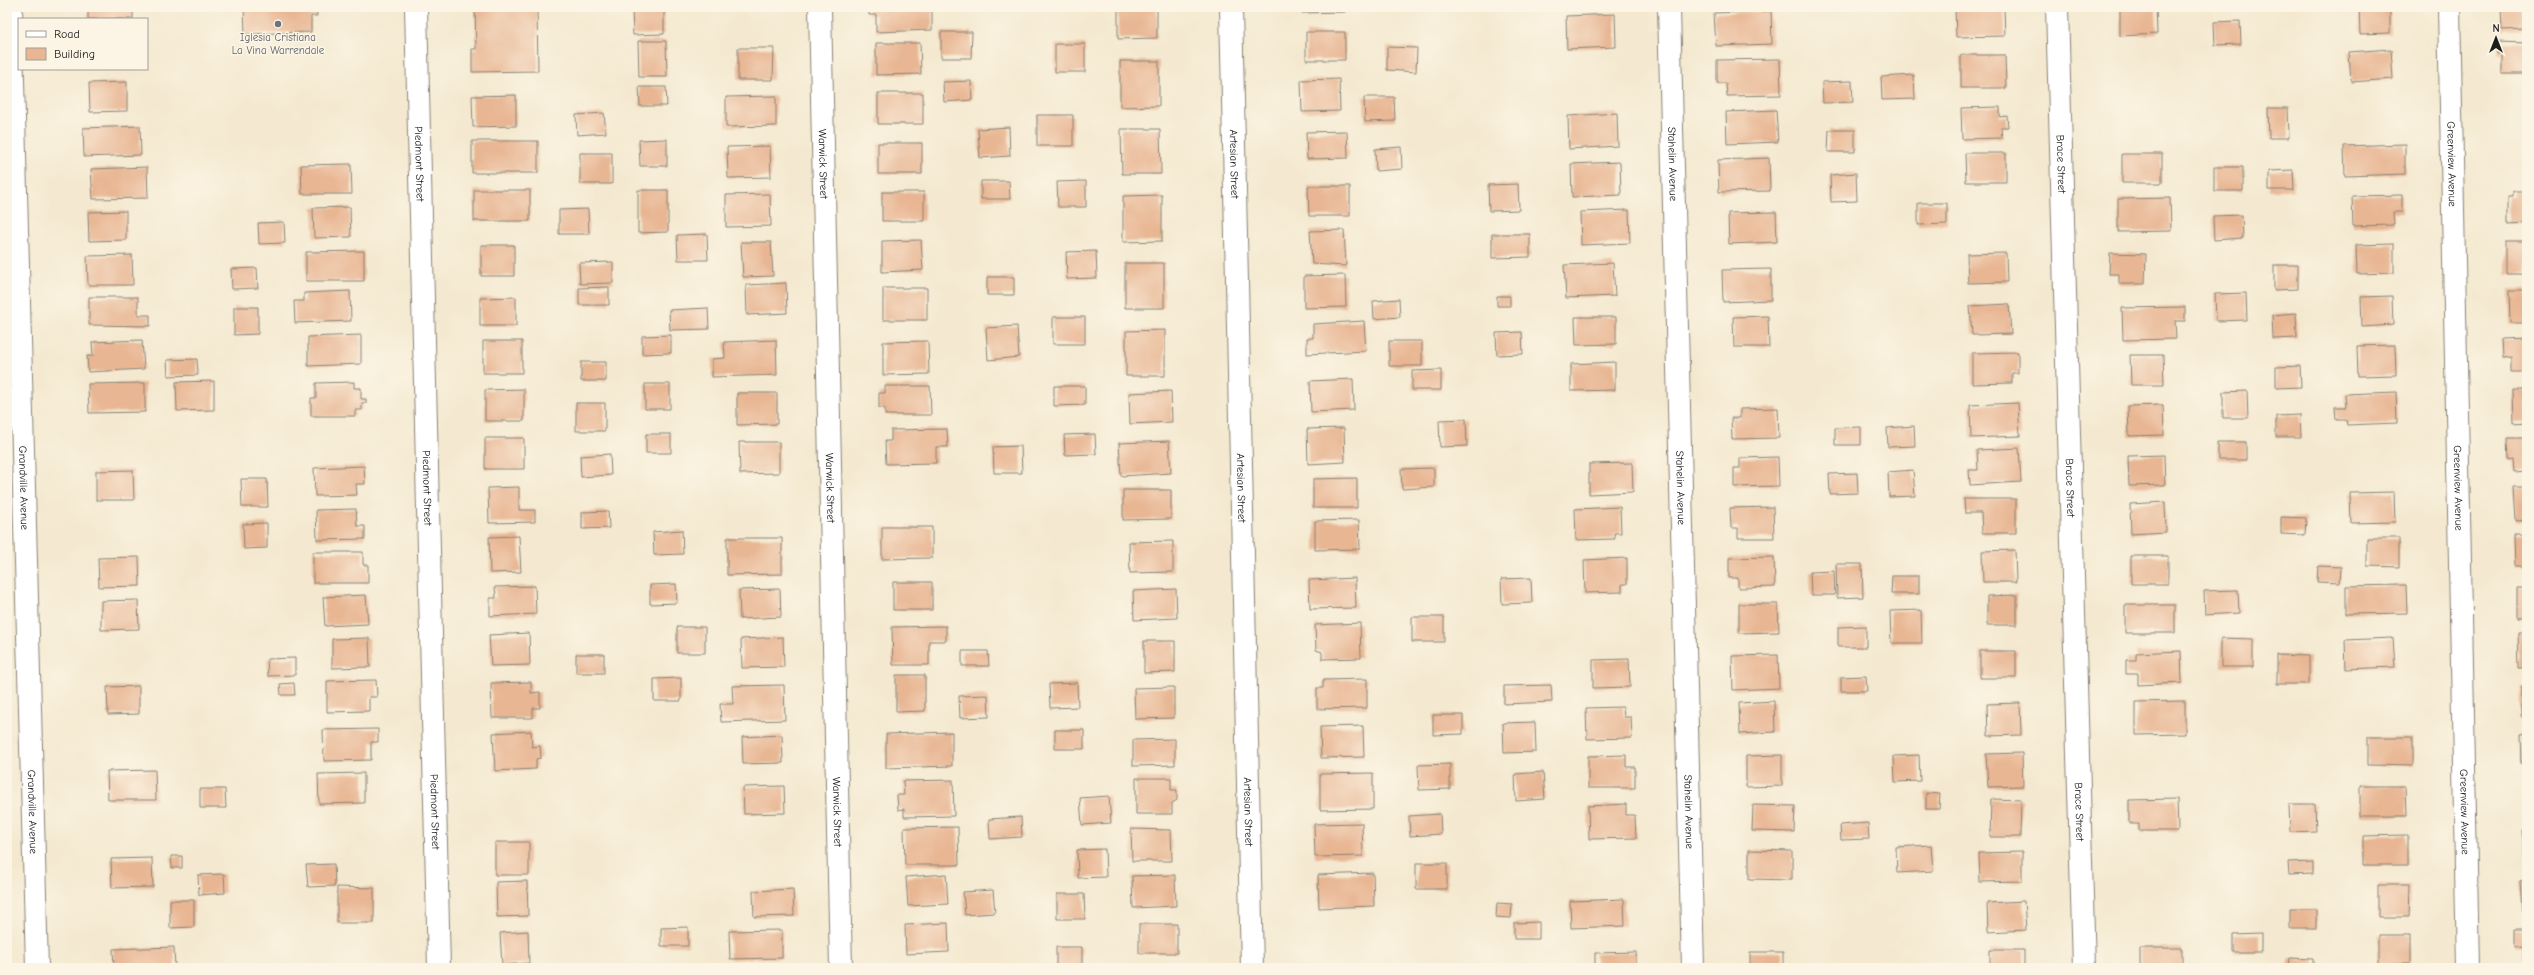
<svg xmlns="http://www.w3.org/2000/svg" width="2534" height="975" font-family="'Comic Neue',sans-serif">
	<rect width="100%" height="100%" fill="#fcf5e5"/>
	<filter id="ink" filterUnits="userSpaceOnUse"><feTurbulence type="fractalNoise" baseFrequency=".025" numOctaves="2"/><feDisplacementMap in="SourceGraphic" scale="8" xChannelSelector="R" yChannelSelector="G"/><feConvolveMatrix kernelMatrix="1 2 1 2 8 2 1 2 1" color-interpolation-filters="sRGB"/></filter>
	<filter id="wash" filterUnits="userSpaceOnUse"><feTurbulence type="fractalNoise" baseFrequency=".012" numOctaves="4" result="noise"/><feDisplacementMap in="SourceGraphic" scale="16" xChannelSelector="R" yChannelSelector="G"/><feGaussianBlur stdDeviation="0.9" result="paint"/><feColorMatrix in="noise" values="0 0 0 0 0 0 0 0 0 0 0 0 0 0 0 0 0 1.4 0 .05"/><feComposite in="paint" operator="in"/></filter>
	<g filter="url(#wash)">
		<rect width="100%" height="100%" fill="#f4e9d0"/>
		<g id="blocks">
			<path fill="#e8b693" d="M88,7H133V19H88Z
				M244,7H316L317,16H311V32L245,34Z
				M475,7H537L538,71L472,72V49H476Z
				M632,7H664V34L633,35Z
				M869,7H932V30L876,32V15H869Z
				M1118,7H1157V38L1118,39Z
				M1302,7H1345V12L1302,13Z
				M1955,7H2004L2005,36L1956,37Z
				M2120,7H2156L2157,34L2120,36Z
				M2359,7H2390V33L2360,34Z
				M2501,7H2527V29L2502,30Z
				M1771,11L1772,44L1716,46L1714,13Z
				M1615,14L1616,47L1567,49L1566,16Z
				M2240,21L2241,44L2215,45L2214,22Z
				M941,32H972L971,58H941Z
				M1306,32H1345V60H1306Z
				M638,41H666L667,77H639Z
				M2497,42L2527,43V74H2502V54H2497Z
				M876,43H920L921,74L876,75Z
				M1055,44H1085V72H1055Z
				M1387,47L1417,48L1416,72L1387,70Z
				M738,48H774L773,80H738Z
				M2391,49L2393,79L2351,82L2349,52Z
				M1961,55H2005L2006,88H1961Z
				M1780,59L1781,95L1727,96L1726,83H1717V60Z
				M1120,61H1159V106L1120,107Z
				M1914,75L1915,99L1882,100L1881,77Z
				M1339,79L1340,111L1302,112L1301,80Z
				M971,81L972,100L944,102L943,82Z
				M1852,81L1853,102L1823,103L1822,82Z
				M127,82V111L90,112L89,83Z
				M639,87H666L667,106H640Z
				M878,93H923V124H878Z
				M516,95V126L473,127L472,96Z
				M776,96V126L726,127V97Z
				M1364,97H1394L1395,121L1365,122Z
				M2000,107V117L2007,116L2008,127H2001L2002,138L1962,139L1961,108Z
				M2268,108H2288L2289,138H2269Z
				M1776,110L1778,142L1727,144L1726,112Z
				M604,113L606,133L577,135L576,115Z
				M1617,113L1618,146L1569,149L1568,116Z
				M1037,115H1073V146H1037Z
				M140,126L141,155L84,157L83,128Z
				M1009,127L1010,156L980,158L978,129Z
				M1121,129H1160L1161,174H1122Z
				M1829,130H1855V152H1828Z
				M1347,131L1348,158L1307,159L1306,132Z
				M667,139V166H640L639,140Z
				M472,141H538V173H472Z
				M878,143H922V174H878Z
				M2405,144V174L2345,176L2344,146Z
				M770,146L771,177L728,178L727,147Z
				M1401,147L1402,169L1376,171L1375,149Z
				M580,153H612V184H580Z
				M1965,153H2006V182H1966Z
				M2122,154H2162V183H2122Z
				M1769,158L1770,191L1719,192L1718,160Z
				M1620,162L1621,195L1572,197L1571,164Z
				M351,164L352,194H302L301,165Z
				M147,167L148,198L93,199L91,169Z
				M2214,167H2243V191H2214Z
				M2293,170L2294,190H2269V171Z
				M1856,173L1857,201L1831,202L1830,175Z
				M981,181H1009L1010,199H981Z
				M1086,181V207H1058L1057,182Z
				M1518,184L1519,210L1489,211L1488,185Z
				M1308,186H1350V216H1309Z
				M474,190H530V221H474Z
				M638,190H668V232L638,233Z
				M2513,191H2527V223L2508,224V196H2513Z
				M882,192H924V221H882Z
				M770,194L771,226L726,227V195Z
				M1162,195V241L1123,242V196Z
				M2402,195V212H2393L2394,225L2353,226L2352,196Z
				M2170,198L2171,231L2118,232V199Z
				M1918,203H1947V224L1918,225Z
				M350,207L351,237L314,238L313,208Z
				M588,209L589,234H559V210Z
				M1629,210L1630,243L1581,245L1580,212Z
				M126,211V240L89,241L88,212Z
				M1776,212L1777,242L1729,244L1728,213Z
				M2242,215L2243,238L2214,240L2213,216Z
				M284,222L285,243L259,244L258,223Z
				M1344,230L1346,266L1312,264L1310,231Z
				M707,234L708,260H678L677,235Z
				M1492,234H1530V257L1492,258Z
				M921,240L923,270L882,272V241Z
				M2506,241H2527V274H2506Z
				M741,242H771L773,276L743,277Z
				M2394,244V273L2357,274L2356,245Z
				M481,245H514V276H481Z
				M364,251V281H306V252Z
				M1096,251L1097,278L1067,279L1066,252Z
				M2006,253L2007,282L1968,283L1967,254Z
				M2110,253L2146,254L2145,284H2119V274H2109Z
				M132,255L133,285H88L87,256Z
				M613,262V283L580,284L579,263Z
				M1125,263H1164V308H1125Z
				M1613,263L1615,296L1566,298L1564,265Z
				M2274,265H2298V289L2274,290Z
				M257,268L258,288L232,289L231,269Z
				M1771,269V300L1723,302L1722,270Z
				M1345,275L1346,307L1304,308V276Z
				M987,277H1014V295H987Z
				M786,283L787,313L747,315L746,285Z
				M609,287V305H579V288Z
				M883,288H927V320H883Z
				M2509,290H2527V323H2510Z
				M350,291L351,321L295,323L294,301H304V293Z
				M2246,293L2247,320L2216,321L2215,294Z
				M1497,296H1510V306H1497Z
				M2392,296L2393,325L2362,327L2361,297Z
				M89,297H138V315H150V326L89,325Z
				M516,297V326H480V298Z
				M1399,299L1400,317L1374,319L1373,301Z
				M2009,304L2011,334L1972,335L1970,306Z
				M234,307H258V334L234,335Z
				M2185,307V321H2175L2176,339L2123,340L2122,308Z
				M708,308L709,329L670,330L669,310Z
				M2296,313L2297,338L2273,339L2272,315Z
				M1768,316L1769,347H1734L1733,317Z
				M1053,317H1085V344H1053Z
				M1575,317H1616V344L1576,345Z
				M1364,321L1366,351L1307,354V338H1313V324Z
				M1017,326L1019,357L988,360L986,328Z
				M1165,330V376H1126V331Z
				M1522,332L1523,354L1497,355L1496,333Z
				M361,335V364L308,366V337Z
				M671,335V353L642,354V336Z
				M2527,338V372H2511V357L2502,358L2501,339Z
				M142,340L144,369L88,372L87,356H93L92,342Z
				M776,340L777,375L712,377V359L725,358L724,342Z
				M483,341H522V373H483Z
				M928,341L929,374L883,375V342Z
				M1389,341H1422V366H1389Z
				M2395,345L2396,375L2358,376L2357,346Z
				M2018,352V373H2012V383L1972,384V353Z
				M2130,355H2163L2164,385H2131Z
				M197,359L198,375L168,376L167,360Z
				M581,362H606V381H581Z
				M1615,362V390L1571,391V364Z
				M2300,366L2301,387L2276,388V367Z
				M1441,370V390H1412V371Z
				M1353,379L1354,410L1311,412L1310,381Z
				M214,381V410L177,411L176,382Z
				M354,382V388H361V399H366V403H362V410H355V416H311V398H316V383Z
				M145,383V412L89,413L88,384Z
				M645,384H670V409H645Z
				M885,386H930L931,415H885V408H879V393H885Z
				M1054,386H1085V405L1054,406Z
				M524,389V421H485V390Z
				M2512,390H2527V422L2513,423Z
				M1171,391L1172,422L1130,424L1129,393Z
				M2247,391L2248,418H2223V392Z
				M2396,392L2397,423L2347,425L2346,420H2336L2335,407H2346L2345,394Z
				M737,393H777V424L737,425Z
				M576,403H605V431H576Z
				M2018,403L2020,436L1971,438L1970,405Z
				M2163,405L2164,435L2129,436L2128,406Z
				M1778,408L1779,438L1732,439L1731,418H1740V409Z
				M2300,415L2301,437H2276V416Z
				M1466,419L1467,446L1440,447L1439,420Z
				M1914,426L1915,446L1888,447L1887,428Z
				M1861,427V445H1835V428Z
				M1344,428L1345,462L1308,464L1307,429Z
				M947,429L948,447H936V463L886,464L885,441H891V430Z
				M646,434H671V453H646Z
				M1095,434L1096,454L1065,455L1064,435Z
				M485,438H524V469H485Z
				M2507,438H2527V471L2514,472L2513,460L2508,461Z
				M1169,441L1171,473L1121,476L1119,443Z
				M739,442H779V473L740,474Z
				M2218,442H2246V460H2218Z
				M1021,446L1022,473H994L993,447Z
				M2019,448L2021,482L1970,485L1969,470H1978L1977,450Z
				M610,454L611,475L581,477L580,456Z
				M2164,455L2165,485L2129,486L2128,456Z
				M1778,457L1779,486L1734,487V468H1740V458Z
				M1632,463L1633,492L1589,494V464Z
				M364,466L365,484H356L357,495L315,496L314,468Z
				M1434,468V487L1402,489L1401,469Z
				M133,470L134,500H96V471Z
				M1913,470L1915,496L1889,497L1888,472Z
				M1857,473L1858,493L1830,494L1829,474Z
				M1357,478V508H1313V479Z
				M241,479H267L268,507H242Z
				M519,487V510H535V522L489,523L488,488Z
				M2514,487H2527V520L2516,521Z
				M1123,490H1171V519L1123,520Z
				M2394,492L2395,522L2351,523L2350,493Z
				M1964,499H2016V533H1982L1981,513H1965Z
				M2165,502L2166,532L2131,534L2130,504Z
				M1620,507L1621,533H1614L1615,539L1576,540L1575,509Z
				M1773,507L1774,538H1738V528H1731L1730,508Z
				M356,509L357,526H365V539L317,540L316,510Z
				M608,511L609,528L582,529V512Z
				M2281,517L2306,518L2305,535L2281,534Z
				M1359,520L1360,549L1315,550V521Z
				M267,523V548L244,549L243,524Z
				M882,527H932V558L882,559Z
				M682,530L683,554L654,555L653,532Z
				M2514,534H2527V566H2515Z
				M519,536L521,572L490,573L489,537Z
				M727,538H782V574L727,575Z
				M2367,538H2399V567L2367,566Z
				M1173,541V572L1130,573L1129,542Z
				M2015,550L2016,582H1983L1982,551Z
				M313,552H363V565H368V583H313Z
				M2131,556H2168V584H2131Z
				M139,557L140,586L99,587L98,558Z
				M1774,557L1775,587L1738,588V578H1729V558Z
				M1627,558V584H1622V592L1585,593L1584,560Z
				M1836,564H1862L1863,597L1837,598Z
				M2318,566L2341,567L2340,583L2317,582Z
				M1834,571L1835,595H1811L1810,572Z
				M1892,576H1919V594H1891Z
				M1355,578L1356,608L1310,609L1309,580Z
				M1531,578L1532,603L1502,604L1501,579Z
				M893,582H932V610H893Z
				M676,584L677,603L650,604V585Z
				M2406,585L2407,613L2346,614V586Z
				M535,586L536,614L490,616V598H496L495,587Z
				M2517,588H2527V618H2517Z
				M780,589L781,617L740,619L739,590Z
				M1176,589L1177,618L1134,620L1133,591Z
				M2238,590L2239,613L2205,615L2204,591Z
				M366,595L368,624L325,626L323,597Z
				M2017,595V625H1987V596Z
				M138,600L139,629L101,630V601Z
				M1739,604H1778L1779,632L1739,633Z
				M2125,605H2175V633H2125Z
				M1921,610L1922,643H1891L1890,611Z
				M1412,617H1444V642H1412Z
				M1360,623L1361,658L1322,659V652L1316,650L1315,625Z
				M946,626V641H929V665H893L892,627Z
				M1866,626V647H1838V627Z
				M677,627H705V653H677Z
				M2518,632H2527V668H2519Z
				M529,633L530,665L491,666L489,635Z
				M783,637L784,667L742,668L741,639Z
				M369,638L370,667L332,668V639Z
				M2221,638L2253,639V667H2221Z
				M2393,638L2395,667L2346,669L2345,640Z
				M1144,641H1175V672L1144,673Z
				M962,651H988L989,666H962Z
				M1980,651H2016V678H1980Z
				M2181,651L2182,683L2138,685V674H2126V660H2136V653Z
				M576,654H604V673H576Z
				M1778,655L1779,688L1733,690L1732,656Z
				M2277,655L2309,656V684H2277Z
				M295,658V675L268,676L267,659Z
				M1629,659L1630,687L1593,688V660Z
				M896,675H925V711L896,712Z
				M1866,676L1867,691H1841V677Z
				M681,678V701H654V679Z
				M1367,679V708L1317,709V688H1323V680Z
				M376,680L377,697H369V711L327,712V681Z
				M531,682V693L540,692V708H533V718H492L491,683Z
				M294,683L295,695H281L280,684Z
				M1077,683L1078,707L1050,708L1049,684Z
				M784,685L785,720L721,722L720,704H733L732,686Z
				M1551,685L1552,702L1504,704V686Z
				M139,686V714L108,715L107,687Z
				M1174,687V718L1135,719L1134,688Z
				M2521,687H2527V717H2521Z
				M988,695L989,717L960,718L959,696Z
				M1774,701L1775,732L1740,734L1739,703Z
				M2185,701V734L2136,735V702Z
				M2020,703L2021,735L1988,736L1987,704Z
				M1623,707L1624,717H1631L1632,738L1587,739L1586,708Z
				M1433,715H1463V734L1433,735Z
				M1535,722L1536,752L1504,753L1503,723Z
				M1363,726L1364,757L1321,758L1320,727Z
				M378,729V742H371V760L324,761L323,730Z
				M1055,730H1084V749H1055Z
				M531,731L532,747L540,746L541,758L536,759V769L495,771L493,733Z
				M952,732V766L886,768V734Z
				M2527,732V765H2521L2520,733Z
				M782,735L783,763L743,764L742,737Z
				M2368,737H2413V766L2368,765Z
				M1175,739V765L1133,766V740Z
				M2022,753L2023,786L1988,787L1986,754Z
				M1626,755V767H1635V788H1588V756Z
				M1782,755V786L1746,787V756Z
				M1919,755L1920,781L1895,782L1894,756Z
				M1450,764V789L1419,790L1418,765Z
				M155,770L156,800H108L107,771Z
				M1543,772L1545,799L1516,801L1515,774Z
				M364,773V803L319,804L318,774Z
				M1373,773V809L1320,810V774Z
				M1136,778H1171V790H1177V800L1172,803V814H1136Z
				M953,780L954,816L904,817V809L898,810L897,795H904L903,781Z
				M784,786L785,813L744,814L743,787Z
				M2360,786H2406L2407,816H2360Z
				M200,789H225L226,808H200Z
				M1926,793L1940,794L1939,809H1926Z
				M1109,796L1111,823L1082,825L1080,798Z
				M1991,799L2021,800L2020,837H1990Z
				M2177,799L2178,831H2139V824H2129V800Z
				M1626,804V815H1635L1636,838L1589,839L1588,806Z
				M2289,804H2315L2316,831L2290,832Z
				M1753,805L1795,806L1794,832L1752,831Z
				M1440,814L1441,834L1410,836L1409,816Z
				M1021,817L1022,837L990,839L989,819Z
				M1362,823L1363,856L1315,857L1314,824Z
				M1868,823L1869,839L1841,840L1840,825Z
				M958,827L959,865H905L904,828Z
				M1131,829L1171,830L1172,861H1132Z
				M2527,829V857H2525L2523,830Z
				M2407,835V865H2363V836Z
				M495,842H529V875H495Z
				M1931,845L1933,871L1897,873L1896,847Z
				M1105,849L1106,877L1078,878L1077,850Z
				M1749,850L1792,851V880L1749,879Z
				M2022,852V881L1980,882L1979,853Z
				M171,856H182V868H172Z
				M152,858L153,887L112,888L111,859Z
				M2313,862V874L2289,875L2288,863Z
				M1416,863H1447V889H1416Z
				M334,864L335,886L308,887L306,865Z
				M1373,873L1374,906L1319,908L1318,875Z
				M224,874L225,893L199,895L198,875Z
				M946,874L948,904L908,906L906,877Z
				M1175,875L1176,906L1133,908L1132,876Z
				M2527,880V911L2522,912L2520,881Z
				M527,881L528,916L497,917L496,882Z
				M2378,885H2410L2409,917H2378Z
				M337,887L374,888V923H337Z
				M793,889L794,916L754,917L753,891Z
				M993,890L995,913L965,915L963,892Z
				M1057,894H1084L1085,919H1057Z
				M1624,899L1625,926L1571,928L1570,901Z
				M170,900H194V927L170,928Z
				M2024,901L2026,930L1988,932L1987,903Z
				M1497,903L1512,904L1511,918L1496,917Z
				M2290,909H2316V928H2290Z
				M1539,922V939H1514V923Z
				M948,923L949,952L906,954L905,925Z
				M1139,924H1177V953H1139Z
				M688,927V946H661V928Z
				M2514,929H2527V959H2523V946L2514,947Z
				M782,930V958L730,959L729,931Z
				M528,931L529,963L502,965L500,933Z
				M2261,934V952H2233V935Z
				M2378,935H2410V964H2378Z
				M174,947L175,968H114L113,949Z
				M1056,947H1082V968H1056Z
				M2140,948H2182V968H2140Z
				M1990,950H2024V968H1990Z
				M1636,952V968H1595V953Z
				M1750,952H1783V968H1750Z
				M2289,958L2314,959V968H2288Z"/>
		</g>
	</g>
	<g filter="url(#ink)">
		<use href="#blocks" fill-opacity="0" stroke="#888276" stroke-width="1"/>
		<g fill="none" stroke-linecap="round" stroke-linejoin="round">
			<defs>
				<g id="street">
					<path id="s1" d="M11,7L37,968"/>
					<path id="s2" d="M416,7L439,968"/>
					<path id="s3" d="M820,7L841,968"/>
					<path id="s4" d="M1231,7L1252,968"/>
					<path id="s5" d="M1669,7L1693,968"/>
					<path id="s6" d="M2057,7L2084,968"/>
					<path id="s7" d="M2449,7L2468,968"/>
				</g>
			</defs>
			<use href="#street" stroke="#888276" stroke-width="24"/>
			<use href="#street" stroke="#fff" stroke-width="22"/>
		</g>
	</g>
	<circle fill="#6b7280" stroke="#fcf5e5" stroke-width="1.5" cx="278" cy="24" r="4"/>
	<g text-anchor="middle" stroke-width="3" stroke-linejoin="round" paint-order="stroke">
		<g font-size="11" fill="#5b616d" stroke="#fcf5e5">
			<text x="278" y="41">Iglesia Cristiana<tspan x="278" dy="13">La Vina Warrendale</tspan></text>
		</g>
		<g font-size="11" fill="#1c1c1c" stroke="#fcf5e5">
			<text dy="4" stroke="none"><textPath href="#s2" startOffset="157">Piedmont Street</textPath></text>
			<text dy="4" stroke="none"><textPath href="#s3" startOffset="157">Warwick Street</textPath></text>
			<text dy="4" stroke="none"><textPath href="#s4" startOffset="157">Artesian Street</textPath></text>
			<text dy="4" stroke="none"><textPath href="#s5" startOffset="157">Stahelin Avenue</textPath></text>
			<text dy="4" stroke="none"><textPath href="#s6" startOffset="157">Brace Street</textPath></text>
			<text dy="4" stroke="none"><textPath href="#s7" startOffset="157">Greenview Avenue</textPath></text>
			<text dy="4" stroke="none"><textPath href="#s4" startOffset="481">Artesian Street</textPath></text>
			<text dy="4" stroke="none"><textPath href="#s1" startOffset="481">Grandville Avenue</textPath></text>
			<text dy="4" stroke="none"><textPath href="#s2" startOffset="481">Piedmont Street</textPath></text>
			<text dy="4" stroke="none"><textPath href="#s3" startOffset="481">Warwick Street</textPath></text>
			<text dy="4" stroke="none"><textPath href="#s5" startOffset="481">Stahelin Avenue</textPath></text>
			<text dy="4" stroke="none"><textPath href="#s6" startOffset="481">Brace Street</textPath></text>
			<text dy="4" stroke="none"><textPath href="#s7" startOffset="481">Greenview Avenue</textPath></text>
			<text dy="4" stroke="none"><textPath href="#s1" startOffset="805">Grandville Avenue</textPath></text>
			<text dy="4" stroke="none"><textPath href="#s2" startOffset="805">Piedmont Street</textPath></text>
			<text dy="4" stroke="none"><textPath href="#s3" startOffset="805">Warwick Street</textPath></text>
			<text dy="4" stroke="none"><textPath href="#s4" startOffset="805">Artesian Street</textPath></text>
			<text dy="4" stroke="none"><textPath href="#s5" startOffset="805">Stahelin Avenue</textPath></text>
			<text dy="4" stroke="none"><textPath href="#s6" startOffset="805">Brace Street</textPath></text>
			<text dy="4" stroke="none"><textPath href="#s7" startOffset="805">Greenview Avenue</textPath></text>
		</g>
	</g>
	<rect width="2534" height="975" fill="none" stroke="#fcf5e5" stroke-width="24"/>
	<rect x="18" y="18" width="130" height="52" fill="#fcf5e5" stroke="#a29e95"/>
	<rect x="26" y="31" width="20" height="6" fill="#ffffff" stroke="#a29e95"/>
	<text x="54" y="38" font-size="12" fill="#1c1c1c">Road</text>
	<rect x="26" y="48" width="20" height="12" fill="#e8b693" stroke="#a29e95"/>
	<text x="54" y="58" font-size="12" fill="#1c1c1c">Building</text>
	<g transform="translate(2496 38)" stroke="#fcf5e5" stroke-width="3" paint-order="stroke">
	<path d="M0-3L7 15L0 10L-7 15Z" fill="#1c1c1c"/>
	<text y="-6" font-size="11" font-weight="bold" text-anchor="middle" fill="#1c1c1c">N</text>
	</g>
</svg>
